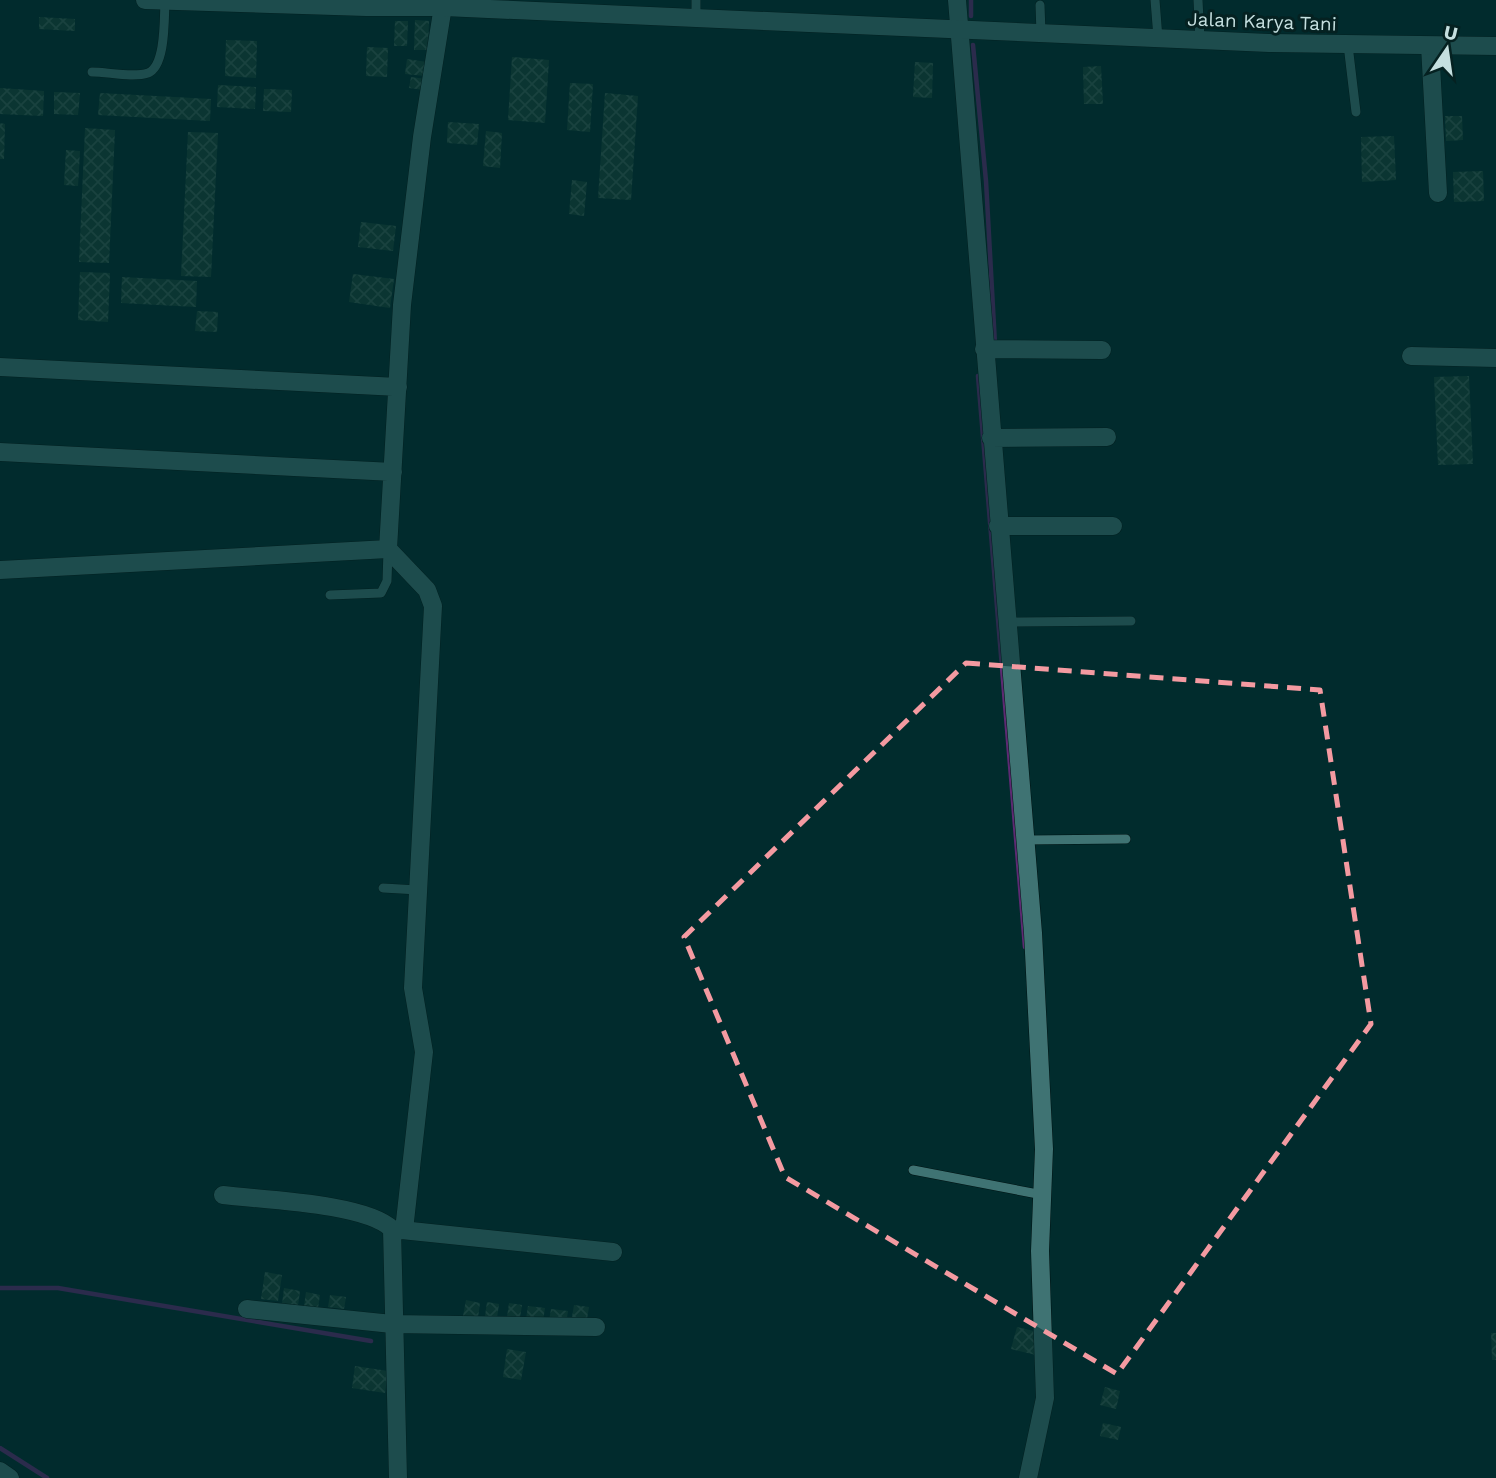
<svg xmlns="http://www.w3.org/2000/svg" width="1496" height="1478" font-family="'Work Sans',sans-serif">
	<defs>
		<pattern id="building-cross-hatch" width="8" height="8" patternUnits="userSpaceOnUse" patternTransform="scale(1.75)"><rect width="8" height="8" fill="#174238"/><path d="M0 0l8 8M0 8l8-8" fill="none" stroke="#375d54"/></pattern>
	</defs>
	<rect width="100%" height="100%" fill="#012c2d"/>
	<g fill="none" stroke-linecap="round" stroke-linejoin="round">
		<path stroke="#5d2a72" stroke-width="4.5" d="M971,0V16
			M973,45L986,181L995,344
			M978,376L1025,947
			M0,1288H58L371,1341
			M0,1448L47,1478"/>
	</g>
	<path fill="url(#building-cross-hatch)" d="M39,17L75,19V31L39,29Z
		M415,20L429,21L428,50H414Z
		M395,21H408L407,46H394Z
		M226,40L257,41L256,78L225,76Z
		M367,47L388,48L387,77L366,76Z
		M512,57L549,60L545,123L508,120Z
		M407,59L427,62L425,76L405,74Z
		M915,62L933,63L932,98L913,97Z
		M1101,66L1103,104H1084L1083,67Z
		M411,77L426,79L424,90L409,88Z
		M570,83L593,84L590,132L567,130Z
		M218,85L256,87L255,109L217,107Z
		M0,88L44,91L43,116L0,114Z
		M264,89L292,90L291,112L263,111Z
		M54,92L80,93L78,115L54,114Z
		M100,93L211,99L210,121L98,115Z
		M605,93L638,96L631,200L598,198Z
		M1445,116H1462L1463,140L1446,141Z
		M448,122L479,124L477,145L447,143Z
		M0,123L5,124L4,159H0Z
		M85,128L115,130L109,263L79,262Z
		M486,131L502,133L500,168L483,166Z
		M188,132L218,133L211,277L181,276Z
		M1394,136L1396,180L1362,182L1361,137Z
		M66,150L80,151L78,186L64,185Z
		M1483,171L1484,201L1454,202L1453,172Z
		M572,180L587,182L584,216L569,214Z
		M361,222L396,226L393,251L358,247Z
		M80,272L110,273L108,322L78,320Z
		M353,274L394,279L390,308L349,302Z
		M122,277L197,281L196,307L121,303Z
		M197,311L218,312L217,332L195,331Z
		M1469,376L1473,464L1438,465L1434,377Z
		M265,1272L282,1275L278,1301L261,1299Z
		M284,1288L300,1291L298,1306L282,1304Z
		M306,1292L320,1295L318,1308L304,1306Z
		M330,1295L346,1297L344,1309L328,1307Z
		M466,1300L480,1303L478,1318L463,1316Z
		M487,1302L499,1304L497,1318L485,1316Z
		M509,1303L522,1305L520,1318L507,1317Z
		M574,1305L589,1307L587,1319L572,1317Z
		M528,1306L545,1308L543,1321L526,1319Z
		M551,1309L568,1311L566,1324L549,1321Z
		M1017,1327L1042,1333L1036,1355L1011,1349Z
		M1491,1333H1496V1360H1492Z
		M507,1349L526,1352L521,1380L503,1377Z
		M355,1366L388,1371L385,1393L352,1388Z
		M1105,1387L1120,1391L1116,1409L1100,1405Z
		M1103,1423L1121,1427L1118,1440L1100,1436Z"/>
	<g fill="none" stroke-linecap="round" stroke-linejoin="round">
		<defs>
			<path id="service" d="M1155,0L1158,38
				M1198,0L1200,40
				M1040,5L1041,33
				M696,18V0
				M1348,45L1356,112
				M92,72C108,72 133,78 148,73C166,66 164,18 165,1
				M330,595L381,593L387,581L388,551
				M1008,622L1131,621
				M1026,840L1126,839
				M383,888L418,890
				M913,1170L1043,1195"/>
			<path id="minor" d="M957,0L1033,933L1044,1149L1040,1251L1045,1398L1028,1478
				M1430,46L1438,193
				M984,349L1102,350
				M1411,356L1496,358
				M0,367L398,387
				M991,438L1107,437
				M0,452L393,472
				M998,526H1113
				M388,549L402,305L422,137L444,0
				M0,570L388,549L427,590L433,606L413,988L424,1052L404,1230
				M223,1195C263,1200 365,1203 392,1229L613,1252
				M392,1229L398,1478
				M247,1309L392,1324L596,1327"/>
			<path id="tertiary" d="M145,0L366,7H444L1269,43L1496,46
				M0,1471L10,1478"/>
		</defs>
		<use href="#service" stroke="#001313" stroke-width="10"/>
		<use href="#minor" stroke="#001313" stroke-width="19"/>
		<use href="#tertiary" stroke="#001313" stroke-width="19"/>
		<use href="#service" stroke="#3f7373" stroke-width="9"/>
		<use href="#minor" stroke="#3f7373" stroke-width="18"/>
		<use href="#tertiary" stroke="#3f7373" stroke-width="18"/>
	</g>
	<path d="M0 0H1496V1478H0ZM966,663L1320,690L1371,1024L1117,1374L785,1177L684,937Z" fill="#012c2d" fill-opacity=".55" fill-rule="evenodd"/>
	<path fill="none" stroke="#f49aa1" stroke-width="5" stroke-dasharray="14 9" stroke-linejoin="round" d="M966,663L1320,690L1371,1024L1117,1374L785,1177L684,937Z"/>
	<g text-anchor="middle" stroke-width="6" stroke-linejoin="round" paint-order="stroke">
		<g font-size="19" fill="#c5dfdf" stroke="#052121">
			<text transform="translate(1262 21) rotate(2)" y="7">Jalan Karya Tani</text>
		</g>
	</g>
	<g transform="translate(1447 49) rotate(13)" stroke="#052121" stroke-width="5" paint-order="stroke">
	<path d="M0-5L12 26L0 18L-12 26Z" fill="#c5dfdf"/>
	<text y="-10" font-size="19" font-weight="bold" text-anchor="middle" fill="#c5dfdf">U</text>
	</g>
</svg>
